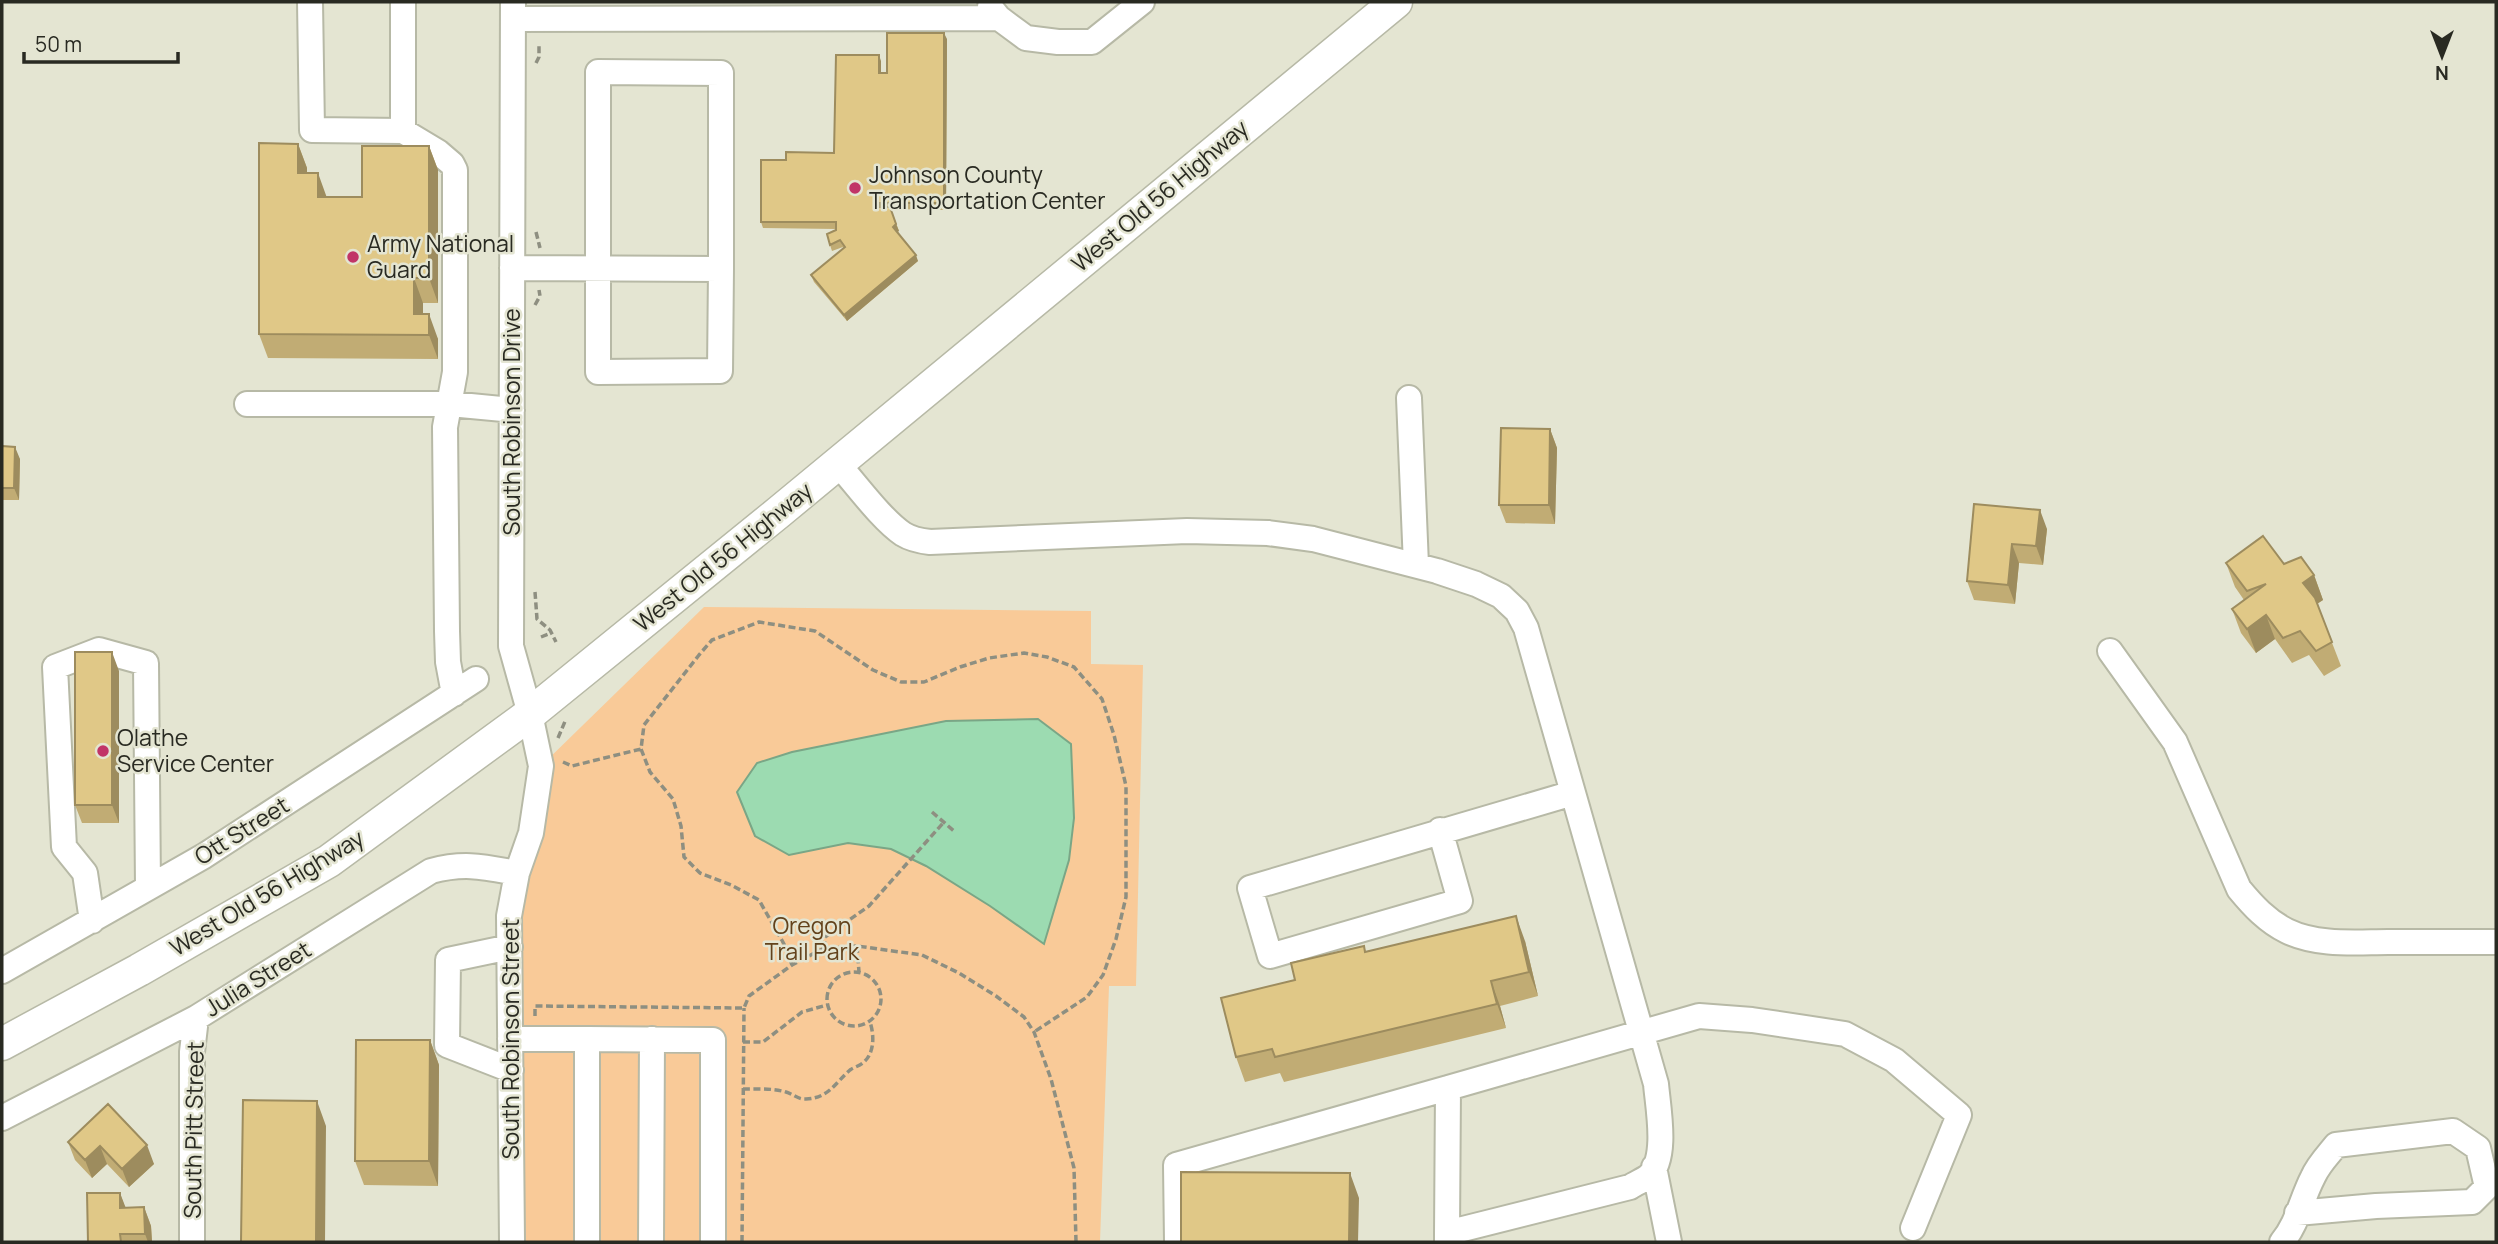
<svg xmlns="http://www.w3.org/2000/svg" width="2498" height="1244" font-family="Manrope,sans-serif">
	<rect width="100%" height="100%" fill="#e4e5d2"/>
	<path fill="#f9ca98" d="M704,607L1091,611V664L1143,665L1136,986H1109L1100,1242H512L509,916L541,766Z"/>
	<path fill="#9cdbb1" stroke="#7aa686" stroke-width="2" d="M1038,719L1071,744L1074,818L1069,860L1044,944L990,906L926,866L891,849L848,843L789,855L755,836L737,792L757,763L792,752L946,721Z"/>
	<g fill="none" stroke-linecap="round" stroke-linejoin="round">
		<defs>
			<path id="minor" d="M310,2L312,130L403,131L438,152L452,164L455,170V372L445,427L447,631L448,662L454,694
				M990,7L999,18L1026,38L1058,42H1092L1142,2
				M513,19L999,18
				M403,131V2
				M512,268L721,269V73L598,72V372L720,371L721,269
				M1409,398L1416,565
				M247,404H450L512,410
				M837,463C856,484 881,519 903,534C911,539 921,541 930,542L1187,531L1268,533L1313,539L1437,571L1476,584L1501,596L1517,611L1526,628L1656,1084C1658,1108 1668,1158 1649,1176C1644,1180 1636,1183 1630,1187L1447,1233V1242
				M2110,651L2175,742L2239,889C2253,906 2267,921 2287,931C2318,946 2356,942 2388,942C2424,942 2460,942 2496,942
				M1440,830L1460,901L1270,956L1250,888L1573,793
				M92,921L85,873L64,847L55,667L99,650L146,663L148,887
				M510,947L448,960L447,1045L511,1070
				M2,971L204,856L476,679
				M510,1039H587V1242
				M587,1039L713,1040V1242
				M2,1118L196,1018L431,871C465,862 484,867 517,873
				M1654,1167L1669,1242
				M1447,1233L1448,1088L1699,1016L1752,1020L1845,1034L1894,1060L1959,1115L1913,1228
				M192,1242V1052L196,1018
				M512,1242L509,916L517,873L531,833L541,766L530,714L511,646L513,2
				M651,1242L652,1039
				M1177,1242L1176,1165L1448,1088
				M2282,1242C2298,1223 2301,1200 2313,1177C2318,1165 2328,1155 2336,1145L2453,1131L2478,1148L2487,1187L2472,1202L2376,1206L2297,1213"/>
			<path id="major" d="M2,1044L139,970L329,861L530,714L779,512L1396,2"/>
		</defs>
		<use href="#minor" stroke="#b7b9a6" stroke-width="28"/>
		<use href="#major" stroke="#b7b9a6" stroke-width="35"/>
		<path stroke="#8e8f81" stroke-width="3.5" stroke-dasharray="7 3.5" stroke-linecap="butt" d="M536,63L539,57V45
			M536,232L540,248
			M535,305L540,296L539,290
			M535,592L537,619L550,630L556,642
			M541,637L551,633
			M558,738L566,719
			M563,762L572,766L641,749
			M932,812L954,831
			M857,946L859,972
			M824,948L825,937L869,906L944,822
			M792,965L784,944L759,900L731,885L700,873L684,857L681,826L673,799L650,772L641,749L644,725L699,655L712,640L759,622L815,631L873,670L901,682H924L960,667L989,658L1024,653L1047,657L1074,667L1102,699L1114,735L1126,786V897L1116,939L1103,975L1087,997L1034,1032
			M827 999a27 27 0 1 1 54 0a27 27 0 1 1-54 0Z
			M535,1016V1006L744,1008L749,996L792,965L824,948L857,946L922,955L959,973L996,996L1024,1017L1034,1032L1051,1079L1074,1168L1076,1242
			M743,1042H763L802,1012L827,1005
			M743,1089C757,1089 772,1088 786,1092C793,1094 799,1100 806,1099C829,1098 835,1083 850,1070C854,1067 860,1066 864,1062C875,1052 874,1034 870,1022
			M742,1242L744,1008"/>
		<use href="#minor" stroke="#fff" stroke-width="24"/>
		<use href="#major" stroke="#fff" stroke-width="32"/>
	</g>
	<path fill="#c1ac74" d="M947,39L946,210L891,209L899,231L897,232L918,261L847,321L814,282L811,275L844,248L843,247L832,251L830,245L836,229L763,228L761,222L834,153L881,61V73H887Z
		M298,144L307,168V173L327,197H362L429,146L438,170V303H423V314L438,339V359L268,358L259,334Z
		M1550,429L1557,448L1555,524L1506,523L1499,505Z
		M2,446L20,459L19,500H2Z
		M1974,504L2047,529L2043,565L2019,563L2015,604L1974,600L1967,581Z
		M2226,563L2284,564L2314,575L2323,600L2317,604L2341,666L2324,676L2309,655L2292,663L2275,639L2256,653L2241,633L2232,609L2244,600L2235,587Z
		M119,671V823H82L75,805Z
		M1525,941L1538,996L1500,1006L1506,1028L1284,1082L1280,1073L1245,1082L1236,1057L1295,980L1364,946L1366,952Z
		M430,1040L439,1065L438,1186L364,1185L355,1161Z
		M108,1104L154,1164L129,1187L107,1164L92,1178L75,1160L68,1142Z
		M120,1193L125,1208L144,1207L151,1226L152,1242H88Z"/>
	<path fill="#9d8c5e" d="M944,33L947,39L946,210L944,203Z
		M879,55L881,61V79L879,73Z
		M298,144L307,168V198L298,173Z
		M429,146L438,170V303L429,278Z
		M318,173L327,198L318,197Z
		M896,224L899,231L895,233L893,227Z
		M916,255L918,261L847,321L844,315Z
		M414,278L423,303V335L414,314Z
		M429,314L438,339V359L429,335Z
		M1550,429L1557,448L1555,524L1549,505Z
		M15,447L20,459L19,500L14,488Z
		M2040,510L2047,529L2043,565L2036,546Z
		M2012,544L2019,563L2015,604L2008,585Z
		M2314,575L2323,600L2312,607L2303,583Z
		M2266,615L2275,639L2256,653L2247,629Z
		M112,652L119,671V823L112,805Z
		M1516,916L1525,941L1538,996L1529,972Z
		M1491,981L1500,1006L1506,1028L1497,1004Z
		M430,1040L439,1065L438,1186L429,1161Z
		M317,1101L326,1126L325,1242H316Z
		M147,1145L154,1164L129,1187L122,1169Z
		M100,1146L107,1164L92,1178L85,1160Z
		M1350,1173L1359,1198L1358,1242H1349Z
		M120,1193L127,1211L120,1208Z
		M144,1207L151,1226L152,1242H148L145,1234Z"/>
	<path fill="#e0c887" stroke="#9d8c5e" stroke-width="2" d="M887,33H944V203H880V207H890L896,224L893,227L916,255L844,315L811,275L845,247L840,240L830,245L827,234L836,230V222H761V160H786V152L834,153L836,55H879V73H887Z
		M259,143L298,144V173H318V197H362V146H429V278H414V314H429V335L259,334Z
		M1501,428L1550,429L1549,505H1499Z
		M2,446L15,447L14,488H2Z
		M1974,504L2040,510L2036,546L2012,544L2008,585L1967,581Z
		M2263,536L2284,564L2301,557L2314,575L2303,583L2315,598L2332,642L2316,651L2300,631L2283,638L2266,615L2247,629L2232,609L2266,584L2247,591L2226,563Z
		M75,652H112V805H75Z
		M1516,916L1529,972L1491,981L1497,1004L1275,1057L1272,1049L1236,1057L1221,998L1295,980L1291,963L1364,946L1365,952Z
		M356,1040H430L429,1161H355Z
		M243,1100L317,1101L316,1242H241Z
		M108,1104L147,1145L122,1169L100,1146L85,1160L68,1142Z
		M1181,1172L1350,1173L1349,1242H1181Z
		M87,1193H120V1208L144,1207L145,1234H120L121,1242H88Z"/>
	<g fill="#c13467" stroke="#e4e5d2" stroke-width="2.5">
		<circle cx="855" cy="188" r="7"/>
		<circle cx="353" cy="257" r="7"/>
		<circle cx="103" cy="751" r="7"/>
	</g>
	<g text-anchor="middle" stroke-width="5" stroke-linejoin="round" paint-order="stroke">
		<g font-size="23" fill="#292a22" stroke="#e4e5d2" text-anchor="start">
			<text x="869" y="183">Johnson County<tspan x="869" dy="26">Transportation Center</tspan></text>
			<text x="367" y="252">Army National<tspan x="367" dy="26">Guard</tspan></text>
			<text x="117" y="746">Olathe<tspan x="117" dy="26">Service Center</tspan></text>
		</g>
		<g font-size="23" fill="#292a22" stroke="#e4e5d2">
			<text transform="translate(1160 196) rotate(-40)" y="8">West Old 56 Highway</text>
			<text transform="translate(512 422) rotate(-90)" y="8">South Robinson Drive</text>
			<text transform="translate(723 557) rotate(-39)" y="8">West Old 56 Highway</text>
			<text transform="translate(242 831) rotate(-32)" y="8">Ott Street</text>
			<text transform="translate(267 893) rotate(-31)" y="8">West Old 56 Highway</text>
			<text transform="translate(258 979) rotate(-32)" y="8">Julia Street</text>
			<text transform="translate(511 1039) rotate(-90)" y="8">South Robinson Street</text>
			<text transform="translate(194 1130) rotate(-89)" y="8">South Pitt Street</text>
		</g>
		<g font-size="23" fill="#63421b" stroke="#e4e5d2">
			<text x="812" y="934">Oregon<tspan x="812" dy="26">Trail Park</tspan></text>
		</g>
	</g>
	<rect width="2498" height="1244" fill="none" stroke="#292a22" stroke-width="7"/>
	<g transform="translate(2442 56) rotate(180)" stroke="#e4e5d2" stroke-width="5" paint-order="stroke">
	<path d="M0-5L12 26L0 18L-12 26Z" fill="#292a22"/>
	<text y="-10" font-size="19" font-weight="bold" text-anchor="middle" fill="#292a22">N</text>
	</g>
	<path d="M24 52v10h154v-10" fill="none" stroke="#292a22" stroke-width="3.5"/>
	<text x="35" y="52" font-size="21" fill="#292a22" stroke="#e4e5d2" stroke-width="5" paint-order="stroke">50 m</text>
</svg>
